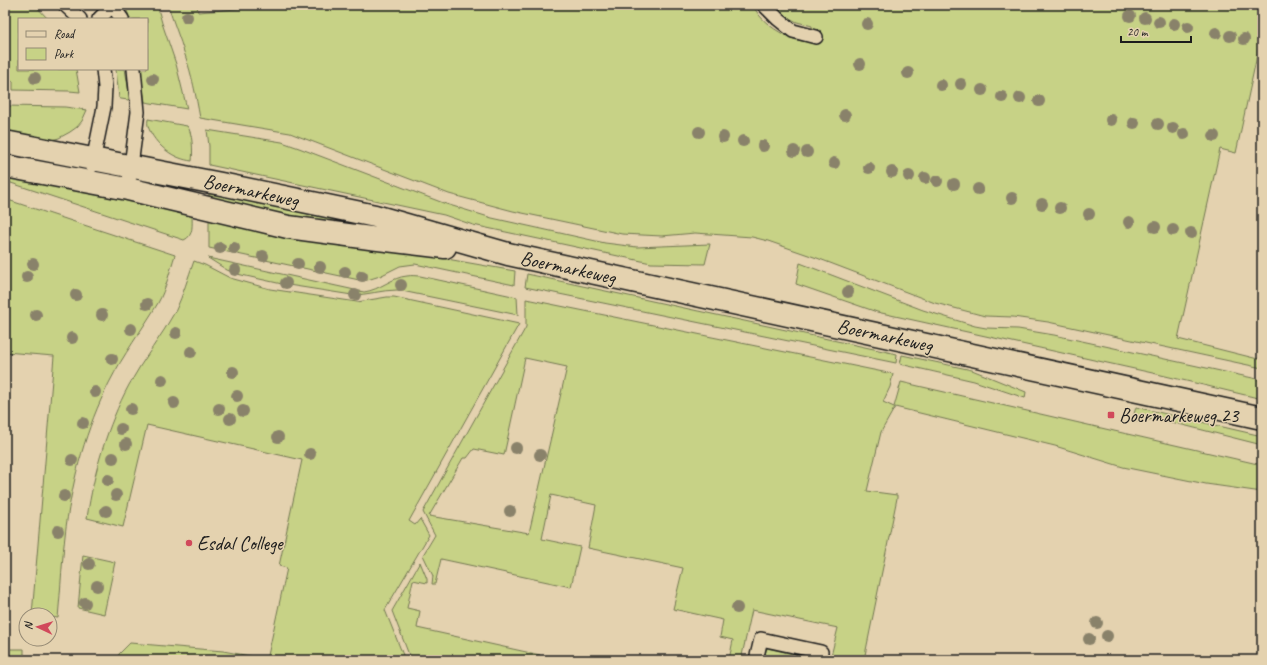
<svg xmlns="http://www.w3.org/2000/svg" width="1267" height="665" font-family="Caveat,sans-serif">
	<rect width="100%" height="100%" fill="#e4d2af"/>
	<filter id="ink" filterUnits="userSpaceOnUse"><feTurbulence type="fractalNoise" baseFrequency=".025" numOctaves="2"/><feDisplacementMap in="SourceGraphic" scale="8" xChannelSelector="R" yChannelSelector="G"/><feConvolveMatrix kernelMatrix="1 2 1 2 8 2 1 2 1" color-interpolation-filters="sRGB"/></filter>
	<g filter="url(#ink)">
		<path fill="#c7d286" stroke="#727751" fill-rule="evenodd" d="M5,5H35L48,19H19V69H76L80,92L69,91L13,90V81H5Z
			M127,5H157L162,23L176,64L187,109L145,102L140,69H147V19H130L126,8Z
			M168,5H197L198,12L250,8L312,6L313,5H753C760,21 776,31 791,38C797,41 806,41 813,43L812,26L797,22L781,14L772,5H1262V37H1261L1236,153L1220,149L1178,339L1262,360V368L1048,322L1013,317L985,316L935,303L817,258L768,241L752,237L695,233L662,236L622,234L513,211L449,194L290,133L200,118C196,96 192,75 185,55C180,38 173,22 168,5Z
			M116,69H125L130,98L128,100L121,99L119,98Z
			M5,106L65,107L87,110L82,121L77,127L70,132L59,138L52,140L5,137Z
			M148,119L187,126C193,132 193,153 192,161C174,159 158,147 150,131C148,127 147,124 148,119Z
			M207,130L282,142L299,148L446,204L492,218L605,243L637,247L710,244L705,264L651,263L473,225L444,215L209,165V146Z
			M5,175L191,213L192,215C192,224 194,236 184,240L5,181Z
			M209,193L366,226L369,229L209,205Z
			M5,199L175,255C170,270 166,289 158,303C142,330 123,355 109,383C86,428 73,478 66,527C62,557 61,588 58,618L50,617V615H32L54,356L5,352Z
			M209,217L312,238L447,259L515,271L514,285L415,264L400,266L380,276L364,281L209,248Z
			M208,258L364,292C380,290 392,277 407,276C412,275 416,276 420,276L517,297L518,315L397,290C382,290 367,295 352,295L282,284L237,274L227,270Z
			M194,261L205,265L230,278L270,289L357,302L387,297H394L519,324L409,521L415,525L420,519L429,535L385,610L405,660H267L287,568L279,566L302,460L147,425L123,527L87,518C94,472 107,426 129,385C143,359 162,336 176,310C183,295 188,277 194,261Z
			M800,263L923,310L975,326L986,328L1018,329L1054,335L1262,380V399L1157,374L877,312L796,284Z
			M527,274L897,354L896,363L525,287Z
			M526,299L893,374L890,387L883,402L894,407L901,382L1262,465V492L1206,484L1123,467L1055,446L895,407L881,432L867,491L897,495V498L864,660H830L838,628L752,610L741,660H729L733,640L720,637L723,620L673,609L683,568L588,548L596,505L551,495L542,539L580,547L571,587L441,559L435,584H432L433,576L423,555L435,535L423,512L526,327ZM525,358L567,367L529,533L429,516L463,458H467L474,449L504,455Z
			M902,355L972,370L1026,392L1025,398L974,381L900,364Z
			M1136,407L1262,436V445L1159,419L1132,421Z
			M83,555L115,562L104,614L78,608Z
			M420,562L427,579V583L413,580L407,608L420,611L417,628L540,655L538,660H411L392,611Z
			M130,643L223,651L255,657L257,660H118L119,654Z
			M767,648L819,660H763Z
			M5,649H24V660H5Z"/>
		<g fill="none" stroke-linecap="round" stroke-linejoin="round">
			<defs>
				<path id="lane" d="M65,5L80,19
					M112,5L122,19
					M764,5L778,19L793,31L816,37
					M99,19L113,5
					M92,166L104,107L105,87L103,69
					M128,189L138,112L134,69
					M756,660L761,639L821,652"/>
				<path id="secondary" d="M5,142L221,184L375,216L508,254L1262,418
					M5,166L128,189L288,227L370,238L445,247"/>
			</defs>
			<use href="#lane" stroke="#1c1c1c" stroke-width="16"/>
			<use href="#secondary" stroke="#1c1c1c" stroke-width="25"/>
			<use href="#lane" stroke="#e4d2af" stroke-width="13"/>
			<use href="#secondary" stroke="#e4d2af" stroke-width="22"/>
		</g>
		<g fill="#89826a">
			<circle cx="1130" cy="16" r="6"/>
			<circle cx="187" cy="17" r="6"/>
			<circle cx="1145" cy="18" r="6"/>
			<circle cx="1159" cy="22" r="6"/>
			<circle cx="867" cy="24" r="6"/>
			<circle cx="1174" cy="24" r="6"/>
			<circle cx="1188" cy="27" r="6"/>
			<circle cx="1216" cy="33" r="6"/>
			<circle cx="1230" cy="36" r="6"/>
			<circle cx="1244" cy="39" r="6"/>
			<circle cx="860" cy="64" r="6"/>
			<circle cx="908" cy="73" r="6"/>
			<circle cx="35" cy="78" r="6"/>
			<circle cx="153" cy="79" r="6"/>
			<circle cx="961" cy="84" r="6"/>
			<circle cx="941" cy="85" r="6"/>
			<circle cx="982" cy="90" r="6"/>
			<circle cx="1002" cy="97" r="6"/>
			<circle cx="1020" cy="98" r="6"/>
			<circle cx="1039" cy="101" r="6"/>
			<circle cx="845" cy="115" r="6"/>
			<circle cx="1111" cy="120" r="6"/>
			<circle cx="1134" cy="123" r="6"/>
			<circle cx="1158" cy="124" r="6"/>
			<circle cx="1173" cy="128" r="6"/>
			<circle cx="699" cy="132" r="6"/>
			<circle cx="1184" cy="134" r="6"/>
			<circle cx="1214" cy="136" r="6"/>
			<circle cx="723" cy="137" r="6"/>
			<circle cx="743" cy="141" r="6"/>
			<circle cx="763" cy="146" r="6"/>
			<circle cx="794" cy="151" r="6"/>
			<circle cx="807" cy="152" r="6"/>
			<circle cx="834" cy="163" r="6"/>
			<circle cx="869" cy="168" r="6"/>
			<circle cx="892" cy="172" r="6"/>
			<circle cx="909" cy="176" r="6"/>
			<circle cx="925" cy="178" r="6"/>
			<circle cx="937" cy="181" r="6"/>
			<circle cx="954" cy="184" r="6"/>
			<circle cx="978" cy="189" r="6"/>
			<circle cx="1012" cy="198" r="6"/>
			<circle cx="1042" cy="204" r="6"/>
			<circle cx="1060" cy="208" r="6"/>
			<circle cx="1089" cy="214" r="6"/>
			<circle cx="1129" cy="222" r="6"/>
			<circle cx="1155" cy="227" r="6"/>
			<circle cx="1173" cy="230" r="6"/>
			<circle cx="1191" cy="233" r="6"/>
			<circle cx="220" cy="248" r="6"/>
			<circle cx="234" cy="248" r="6"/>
			<circle cx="263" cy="256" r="6"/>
			<circle cx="33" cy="264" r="6"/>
			<circle cx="298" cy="264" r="6"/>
			<circle cx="320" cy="267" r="6"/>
			<circle cx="235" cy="270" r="6"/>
			<circle cx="345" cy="272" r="6"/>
			<circle cx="362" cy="276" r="6"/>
			<circle cx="27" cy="277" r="6"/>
			<circle cx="286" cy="283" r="6"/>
			<circle cx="401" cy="285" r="6"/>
			<circle cx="848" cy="292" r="6"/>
			<circle cx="76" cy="295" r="6"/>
			<circle cx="355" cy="295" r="6"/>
			<circle cx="147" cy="304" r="6"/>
			<circle cx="36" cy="315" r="6"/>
			<circle cx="102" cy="315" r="6"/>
			<circle cx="131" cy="329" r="6"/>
			<circle cx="176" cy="333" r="6"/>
			<circle cx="72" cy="338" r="6"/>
			<circle cx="191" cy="352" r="6"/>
			<circle cx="112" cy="359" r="6"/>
			<circle cx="233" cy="372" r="6"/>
			<circle cx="162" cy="380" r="6"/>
			<circle cx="95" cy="392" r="6"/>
			<circle cx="237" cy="396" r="6"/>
			<circle cx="174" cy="403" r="6"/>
			<circle cx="131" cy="409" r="6"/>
			<circle cx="219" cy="409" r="6"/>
			<circle cx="243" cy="411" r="6"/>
			<circle cx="230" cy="419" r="6"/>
			<circle cx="83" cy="423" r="6"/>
			<circle cx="121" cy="429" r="6"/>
			<circle cx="278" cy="437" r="6"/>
			<circle cx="126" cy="444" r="6"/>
			<circle cx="516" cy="448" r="6"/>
			<circle cx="310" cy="454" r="6"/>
			<circle cx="540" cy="455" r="6"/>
			<circle cx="113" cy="458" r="6"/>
			<circle cx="72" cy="460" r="6"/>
			<circle cx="108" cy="480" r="6"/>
			<circle cx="116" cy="495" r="6"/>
			<circle cx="64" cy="496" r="6"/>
			<circle cx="106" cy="511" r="6"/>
			<circle cx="510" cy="511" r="6"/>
			<circle cx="58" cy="531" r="6"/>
			<circle cx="89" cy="564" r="6"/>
			<circle cx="97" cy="586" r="6"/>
			<circle cx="85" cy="603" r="6"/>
			<circle cx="737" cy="608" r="6"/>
			<circle cx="1097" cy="623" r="6"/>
			<circle cx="1107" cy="636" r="6"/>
			<circle cx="1089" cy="639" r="6"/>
		</g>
	</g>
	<g fill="#d1495b" stroke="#e4d2af" stroke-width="1.5">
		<rect x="1107" y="411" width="8" height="8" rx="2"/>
		<circle cx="189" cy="543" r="4"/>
	</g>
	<g text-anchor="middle" stroke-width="3" stroke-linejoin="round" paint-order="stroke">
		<g font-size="20" fill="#1c1c1c" stroke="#e4d2af">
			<text transform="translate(251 190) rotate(12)" y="7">Boermarkeweg</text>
			<text transform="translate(568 267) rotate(12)" y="7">Boermarkeweg</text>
			<text transform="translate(885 335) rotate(12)" y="7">Boermarkeweg</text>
		</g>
		<g font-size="20" fill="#1c1c1c" stroke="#e4d2af" text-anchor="start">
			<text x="1119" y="422">Boermarkeweg 23</text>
			<text x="197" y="550">Esdal College</text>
		</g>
	</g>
	<rect width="1267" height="665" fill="none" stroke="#e4d2af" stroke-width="20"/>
	<rect x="10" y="10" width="1247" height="645" fill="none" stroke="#1c1c1c" stroke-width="1.5" filter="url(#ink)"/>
	<rect x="18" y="18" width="130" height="52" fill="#e4d2af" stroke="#948974"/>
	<rect x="26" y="31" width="20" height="6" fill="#e4d2af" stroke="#948974"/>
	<text x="54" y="38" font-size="12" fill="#1c1c1c">Road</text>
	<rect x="26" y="48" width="20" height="12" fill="#c7d286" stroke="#948974"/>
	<text x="54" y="58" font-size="12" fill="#1c1c1c">Park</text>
	<g transform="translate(38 627) rotate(274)"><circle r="19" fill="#e4d2af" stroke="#948974"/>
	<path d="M0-3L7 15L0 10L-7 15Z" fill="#d1495b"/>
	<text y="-6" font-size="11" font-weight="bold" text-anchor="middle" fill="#1c1c1c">N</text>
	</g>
	<path d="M1121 36v6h70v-6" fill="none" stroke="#1c1c1c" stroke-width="2"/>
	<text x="1127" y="36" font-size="12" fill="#1c1c1c" stroke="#e4d2af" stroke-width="3" paint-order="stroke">20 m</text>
</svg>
